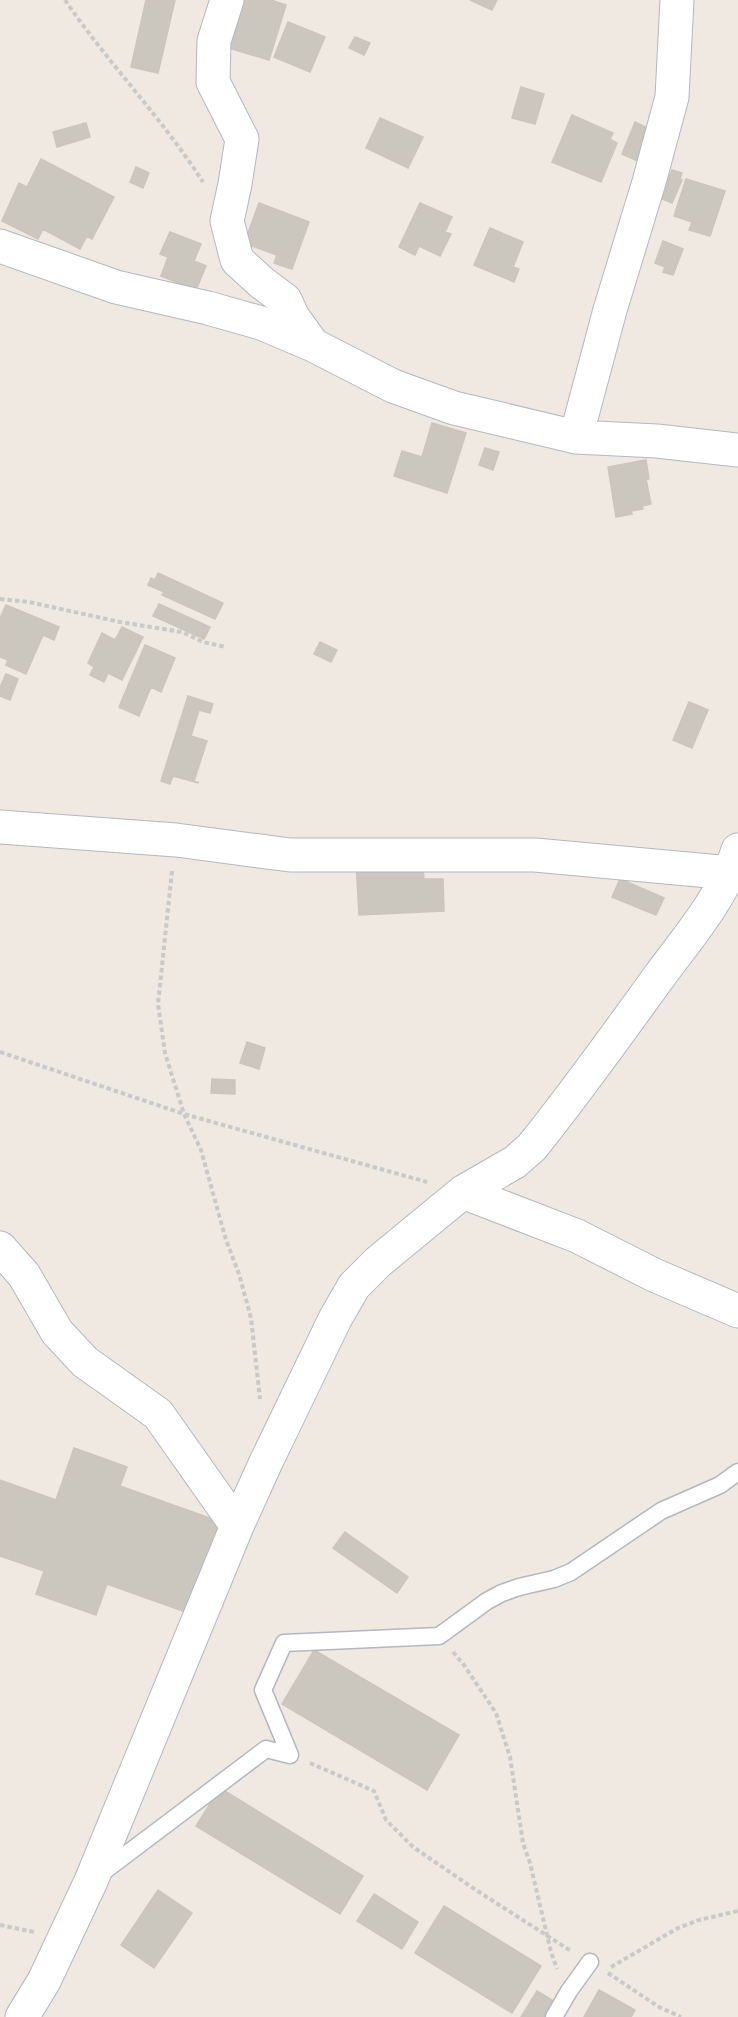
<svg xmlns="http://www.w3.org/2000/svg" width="738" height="2017" font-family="Helvetica,sans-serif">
	<rect width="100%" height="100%" fill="#efe9e1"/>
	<path fill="#cbc7bf" stroke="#cbc5ba" stroke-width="1.5" d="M146,0H175L158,73L131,67Z
		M239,0H271L286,5L269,60L225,47Z
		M470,0H497L492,10Z
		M288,22L325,37L310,72L274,57Z
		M355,37L370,43L364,55L349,48Z
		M521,87L544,94L535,124L512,118Z
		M572,115L613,133L610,139L617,143L601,182L552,162Z
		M380,118L423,137L408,168L366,148Z
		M635,122L654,131L640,162L622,154Z
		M86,123L90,137L57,147L53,132Z
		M41,159L114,197L92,239L87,236L80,249L43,229L38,239L2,221L19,183L27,187Z
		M136,167L149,173L143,188L130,182Z
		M672,170L682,173L680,179L682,180L672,203L660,198Z
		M686,179L725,191L710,236L689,230L692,222L674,216Z
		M259,203L309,222L292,269L274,263L277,255L252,246L249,252L242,249Z
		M420,203L452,217L445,232L451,234L440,256L419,246L415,255L399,247Z
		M490,228L523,242L513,267L519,269L514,282L474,265Z
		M170,232L201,244L194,261L206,266L196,290L161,276L168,257L160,254Z
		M663,241L683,249L673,275L663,272L665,267L655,263Z
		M432,423L466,433L447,493L394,476L402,451L422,457Z
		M485,448L499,452L493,470L479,465Z
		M646,460L649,479H646L651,504L642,506L643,509L631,511L632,514L616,517L608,467Z
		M158,573L223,603L215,619L162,595L164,592L148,585L151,578L155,580Z
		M159,604L210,627L204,639L153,616Z
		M6,605L59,627L54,640L43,635L26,674L6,665L8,660L0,657V618Z
		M122,627L143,637L122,680L108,673L104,682L90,675L94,667L88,663L102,633L115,640Z
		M320,642L337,650L331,662L314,654Z
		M145,645L175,658L161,692L151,687L139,716L119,707Z
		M6,674L18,679L10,700L0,696V687Z
		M188,696L213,704L210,713L199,710L191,736L207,741L194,781L199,783L173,776L170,784L161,781Z
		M689,702L708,710L692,748L673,740Z
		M422,857L424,879H443L444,911L359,915L356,861Z
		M620,879L664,898L656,915L612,897Z
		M247,1042L265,1048L259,1069L240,1063Z
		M212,1079L235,1080V1094L211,1093Z
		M74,1448L127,1467L120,1486L229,1525L197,1616L107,1584L96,1615L36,1594L44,1571L0,1556V1480L56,1500Z
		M345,1532L408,1577L397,1593L333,1548Z
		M314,1650L459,1735L427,1790L282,1704Z
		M220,1788L363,1876L340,1914L196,1826Z
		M158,1890L192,1913L154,1968L121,1945Z
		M374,1894L418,1922L402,1949L357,1921Z
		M444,1906L541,1966L512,2013L415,1953Z
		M599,1990L635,2010L631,2017H584Z
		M537,1991L557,2003L548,2017H521Z"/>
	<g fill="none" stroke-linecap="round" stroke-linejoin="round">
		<defs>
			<path id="service" d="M99,1875L266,1749L290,1755L263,1690L284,1643L439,1636L487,1601L502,1593L519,1587L554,1579L571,1572L661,1511L720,1485L738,1472
				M554,2017L569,1991L590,1962"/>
			<path id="minor" d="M227,0L214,41L213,82L242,139L235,184L227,221L237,260L261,282L285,300L293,317L313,345
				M0,246L116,287L208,308L261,323L313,345L393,386L454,408L576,437L657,441L738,450
				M576,437L610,310L649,182L672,97L677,0
				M0,827L176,840L290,855H535L731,873
				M463,1192L577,1236L654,1275L738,1311
				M0,1248L24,1275L57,1332L85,1362L158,1414L237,1526
				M22,2017L44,1981L91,1881L237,1526L266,1462L335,1319L354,1286L378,1262L463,1192L515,1162L532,1147C577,1091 619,1032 661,974C690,935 723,897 738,850"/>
		</defs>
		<use href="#service" stroke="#b4b7c1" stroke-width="19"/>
		<use href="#minor" stroke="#b4b7c1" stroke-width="35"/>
		<path stroke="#c9c9c9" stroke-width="4" stroke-dasharray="4.5 3" stroke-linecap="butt" d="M65,0C108,63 162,118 203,182
			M0,599L29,602L120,622L182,632L203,642L226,647
			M172,871L158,1004L165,1053L184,1114L201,1150L226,1240L239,1274L251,1318L260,1399
			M0,1052L184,1114L427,1182
			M453,1652L464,1665L496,1713L510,1757L523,1843L530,1863L551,1952L557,1969
			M310,1763L374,1791L386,1820L413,1847L476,1890L571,1951
			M0,1925L34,1932
			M611,1967L678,1928L699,1920L738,1911
			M608,1973L659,2007L681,2017"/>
		<use href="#service" stroke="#fff" stroke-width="16"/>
		<use href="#minor" stroke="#fff" stroke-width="33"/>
	</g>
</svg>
